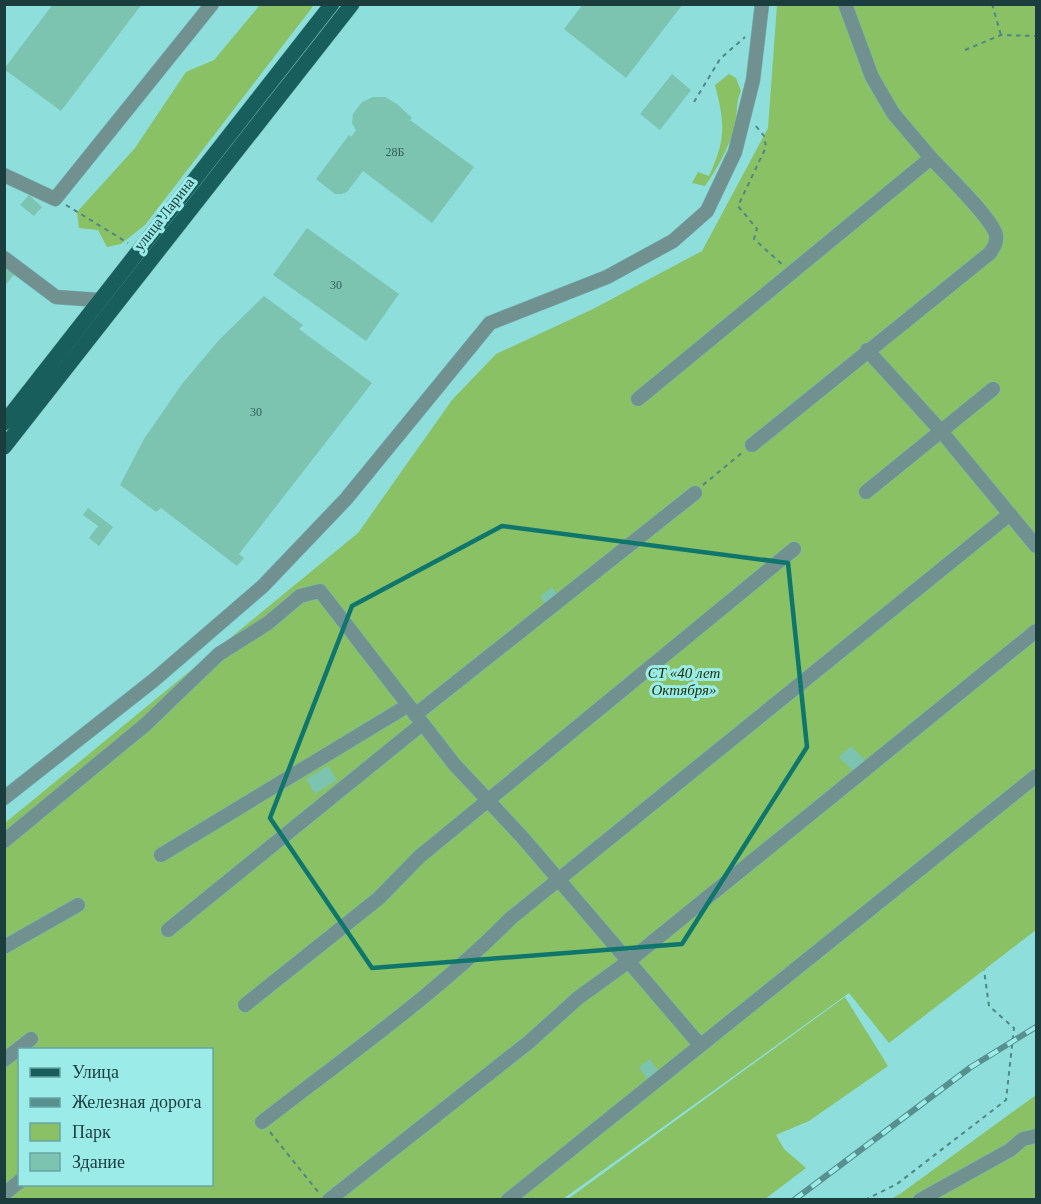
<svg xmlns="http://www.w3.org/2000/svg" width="1041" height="1204" font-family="'Times New Roman',serif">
	<rect width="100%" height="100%" fill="#8ededc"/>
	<path fill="#89c164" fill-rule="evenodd" d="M260,5H314L145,225L121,244L107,247L98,230L79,228L77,212L135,148L186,72L214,60Z
		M777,5H1036V930L889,1043L849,993L563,1199L5,1200V823L358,533L452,400L496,354L593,309L702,251L768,128ZM20,1050H212V1184H20Z
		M729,74L736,78L741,91C735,104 738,116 734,129C728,149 717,169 705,186L692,183L698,172L709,176C726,139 725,124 715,85Z
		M845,997L888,1066L809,1121L776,1135L784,1149L806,1168L765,1199H568Z
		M1036,1095V1199L889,1200L900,1194Z"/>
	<path fill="#7cc4af" d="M53,4H142L61,111L4,69Z
		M583,4H683L626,78L564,29Z
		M672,74L691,90L660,130L640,114Z
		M373,97H385L397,104L412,118L410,120L474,167L432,223L363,171L347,192L342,194H335L316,179L349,135L351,137L356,130L352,123L353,114L362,102Z
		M29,195L42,207L34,216L20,205Z
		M307,228L399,294L366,341L273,275Z
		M7,266L16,272L4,287V269Z
		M264,296L303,325L299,329L372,383L239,554L244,558L237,566L161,508L156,512L120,485L144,439L182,384L218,341Z
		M88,508L113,527L99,546L89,538L98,526L83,515Z
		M552,587L558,595L546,605L540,597Z
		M851,746L865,760L853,771L839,757Z
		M328,766L337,780L315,794L306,779Z
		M650,1059L658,1071L647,1079L639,1067Z"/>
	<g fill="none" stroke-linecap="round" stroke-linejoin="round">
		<defs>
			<path id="minor" d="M845,4L872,77L893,113L931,158
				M4,175L55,199L212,4
				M4,258L56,297L99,300
				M867,350L941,431L1036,546
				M638,399L931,158C945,173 992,218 996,235C997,243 994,247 990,253L752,445
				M866,492L993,389
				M415,715L695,493
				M4,798L154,680L263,586L346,499L490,323L607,277L673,241L707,211L735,152L753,80L762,4
				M4,841L145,725L219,654L268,623L300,596L320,591L454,764L523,838L700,1045
				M161,855L407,706
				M168,930L422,724
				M4,947L78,905
				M245,1005L379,898L419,857L794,549
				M4,1060L31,1039
				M262,1122C347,1056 436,994 511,918L1010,514
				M4,1194L20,1181
				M329,1200L529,1042L578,998L629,961L1036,631
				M508,1200L1036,776
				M920,1200L1010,1150L1023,1139L1036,1136"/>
			<path id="major" d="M4,423L332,4
				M4,447L352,4"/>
		</defs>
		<use href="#minor" stroke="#75bbb9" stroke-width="15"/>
		<use href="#major" stroke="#75bbb9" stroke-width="16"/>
		<path stroke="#508786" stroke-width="2" stroke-dasharray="4.5 4.5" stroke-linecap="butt" d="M992,4L1001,35
			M965,50L1001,35L1036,36
			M694,102L720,59L745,37
			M756,126L764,136L766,147L738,206L757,229L754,239L783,265
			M66,205L128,243
			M703,485L743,452
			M270,1132L319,1193
			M865,1200L897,1184L1006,1100L1014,1028L989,1006L984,970"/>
		<use href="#minor" stroke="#719190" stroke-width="14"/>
		<use href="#major" stroke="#185e5d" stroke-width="15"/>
		<defs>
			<path id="rail" d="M794,1200L971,1067L1036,1027"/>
		</defs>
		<use href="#rail" stroke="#57908f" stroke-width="6"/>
		<use href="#rail" stroke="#9bebe9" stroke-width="4" stroke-dasharray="11" stroke-linecap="butt"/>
	</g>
	<path fill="none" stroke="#0f766e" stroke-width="4.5" stroke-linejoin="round" d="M502,526L788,563L807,747L682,944L372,968L270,818L352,606Z"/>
	<g text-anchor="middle" stroke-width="6" stroke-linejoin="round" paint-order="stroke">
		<g font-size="12" fill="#345f5a">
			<text x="395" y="156">28Б</text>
			<text x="336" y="289">30</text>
			<text x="256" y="416">30</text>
		</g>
		<g font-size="15" fill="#1c3d3d" stroke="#9bebe9">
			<text transform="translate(164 214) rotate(-52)" y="5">улица Ларина</text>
		</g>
		<g font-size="15" font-style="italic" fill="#183103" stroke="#9bebe9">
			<text x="684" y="678">СТ «40 лет<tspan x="684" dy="17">Октября»</tspan></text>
		</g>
	</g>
	<rect width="1041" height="1204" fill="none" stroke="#1c3d3d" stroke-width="12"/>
	<rect x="18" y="1048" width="195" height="138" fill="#9bebe9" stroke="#68a5a4" stroke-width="1.5"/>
	<rect x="30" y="1068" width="30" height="9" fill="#185e5d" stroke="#68a5a4" stroke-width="1.5"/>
	<text x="72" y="1078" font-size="18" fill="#1c3d3d">Улица</text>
	<rect x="30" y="1098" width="30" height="9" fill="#57908f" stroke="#68a5a4" stroke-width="1.5"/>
	<text x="72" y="1108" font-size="18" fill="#1c3d3d">Железная дорога</text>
	<rect x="30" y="1123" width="30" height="18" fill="#89c164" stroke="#68a5a4" stroke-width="1.5"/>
	<text x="72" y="1138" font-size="18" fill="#1c3d3d">Парк</text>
	<rect x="30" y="1153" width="30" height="18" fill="#7cc4af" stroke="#68a5a4" stroke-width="1.5"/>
	<text x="72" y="1168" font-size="18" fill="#1c3d3d">Здание</text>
</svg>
